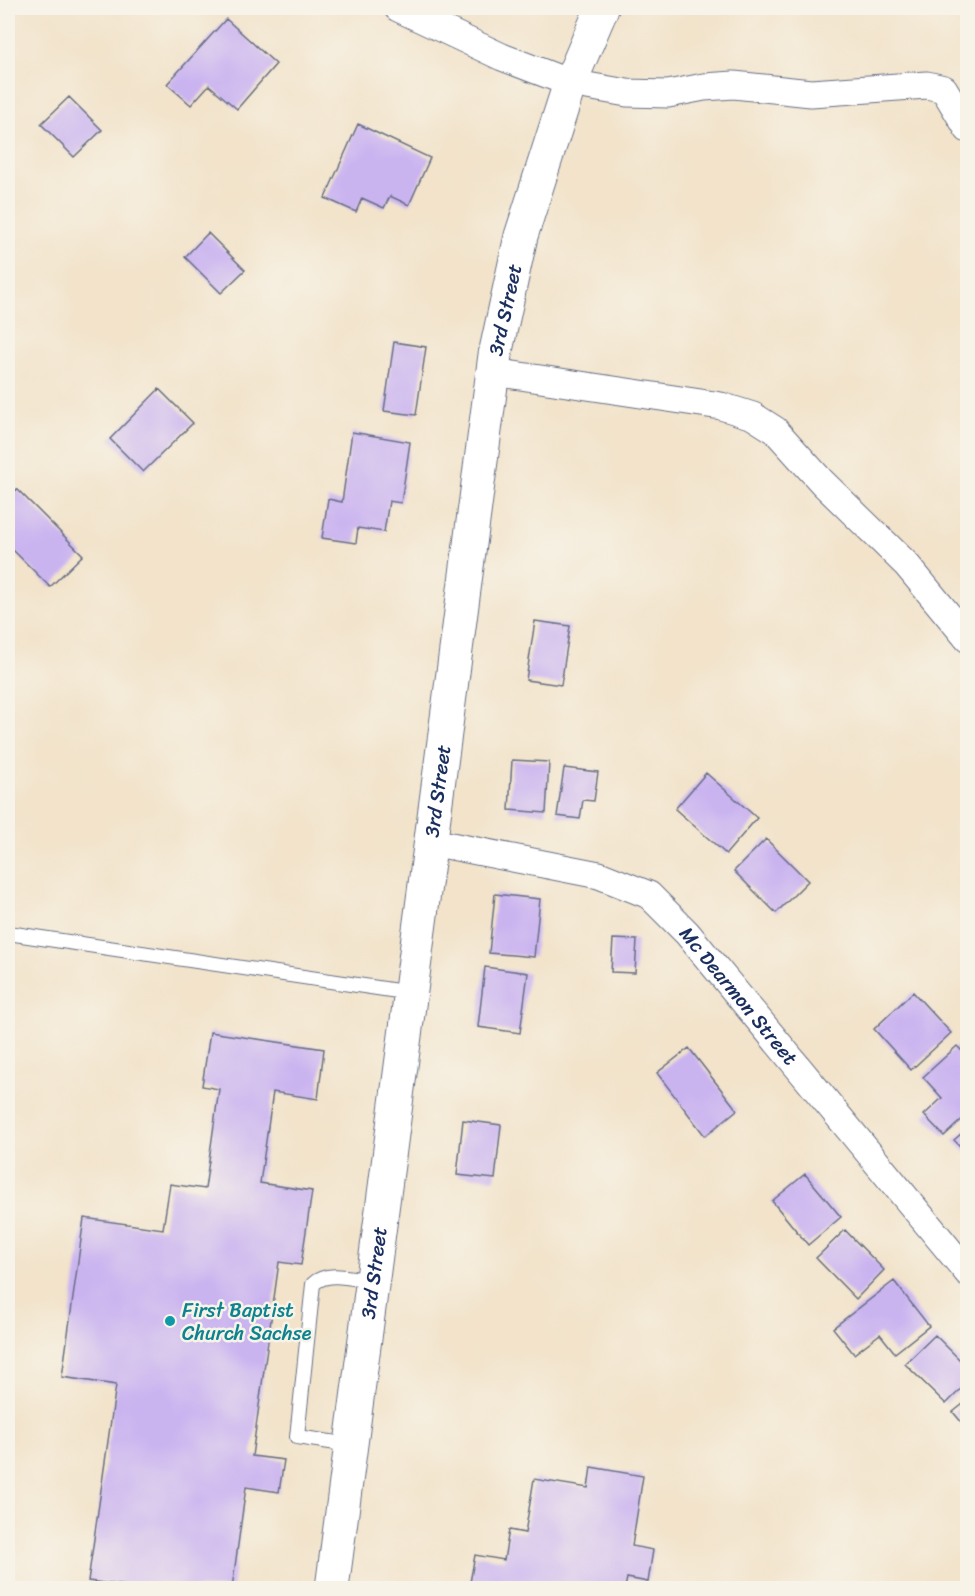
<svg xmlns="http://www.w3.org/2000/svg" width="975" height="1596" font-family="Sriracha,sans-serif">
	<rect width="100%" height="100%" fill="#f7f3e8"/>
	<filter id="ink" filterUnits="userSpaceOnUse"><feTurbulence type="fractalNoise" baseFrequency=".0167" numOctaves="2"/><feDisplacementMap in="SourceGraphic" scale="12" xChannelSelector="R" yChannelSelector="G"/><feConvolveMatrix kernelMatrix="1 2 1 2 8 2 1 2 1" color-interpolation-filters="sRGB"/></filter>
	<filter id="wash" filterUnits="userSpaceOnUse"><feTurbulence type="fractalNoise" baseFrequency=".008" numOctaves="4" result="noise"/><feDisplacementMap in="SourceGraphic" scale="24" xChannelSelector="R" yChannelSelector="G"/><feGaussianBlur stdDeviation="1.35" result="paint"/><feColorMatrix in="noise" values="0 0 0 0 0 0 0 0 0 0 0 0 0 0 0 0 0 1.4 0 .05"/><feComposite in="paint" operator="in"/></filter>
	<g filter="url(#wash)">
		<rect width="100%" height="100%" fill="#f2e3ca"/>
		<g id="blocks">
			<path fill="#cab4f0" d="M226,19L276,64L237,109L209,85L191,105L167,84Z
				M69,97L102,130L74,157L41,124Z
				M358,124L430,158L409,205L390,196L384,208L362,198L356,212L325,198Z
				M208,233L245,270L221,293L185,257Z
				M394,342L426,347L416,415L384,411Z
				M159,389L193,423L143,472L110,439Z
				M352,432L410,442L401,503L389,501L384,532L358,528L356,543L322,538L328,499L342,502Z
				M17,489L83,555L50,587L8,545V499Z
				M535,621L570,626L561,685L526,680Z
				M512,760L549,762L546,813L509,810Z
				M564,768L598,772L594,801L583,800L580,819L557,816Z
				M706,773L757,818L726,854L675,809Z
				M766,839L808,881L776,913L734,871Z
				M495,894L540,899L534,957L489,953Z
				M613,939L637,940L635,973L611,972Z
				M485,967L528,973L520,1033L478,1027Z
				M913,992L951,1033L911,1070L874,1029Z
				M210,1032L324,1049L318,1099L273,1092L260,1183L312,1191L301,1265L279,1262L252,1456L284,1460L279,1492L246,1487L232,1588H143L88,1581L116,1385L62,1377L84,1218L163,1229L170,1184L205,1189L219,1089L202,1086Z
				M957,1046L968,1057V1114L944,1136L924,1115L942,1098L923,1077Z
				M689,1048L737,1110L705,1136L657,1073Z
				M463,1120L501,1125L495,1179L457,1175Z
				M968,1128V1154L954,1140Z
				M805,1174L841,1217L808,1245L772,1201Z
				M845,1230L884,1270L856,1299L816,1258Z
				M894,1281L929,1326L895,1353L880,1334L854,1354L833,1328Z
				M935,1335L968,1368V1382L946,1404L905,1364Z
				M968,1400V1430L953,1412Z
				M591,1467L643,1476L632,1546L653,1550L648,1582L627,1578L625,1588H469L475,1555L504,1560L509,1530L525,1533L534,1479L588,1488Z"/>
		</g>
	</g>
	<g filter="url(#ink)">
		<use href="#blocks" fill-opacity="0" stroke="#666e84" stroke-width="1.5"/>
		<g fill="none" stroke-linecap="round" stroke-linejoin="round">
			<defs>
				<path id="lane" d="M8,933L411,993
					M350,1445L297,1437L313,1284C328,1270 353,1279 372,1281"/>
				<g id="street">
					<path d="M398,8L502,57L570,83L627,93L668,94L704,87L734,85L811,93L927,85L944,89L968,129"/>
					<path d="M493,372L721,406L753,416L775,430L822,482L906,564L968,639"/>
					<path id="s1" d="M431,842L599,875L649,895L687,933L968,1273"/>
				</g>
				<g id="secondary">
					<path id="s2" d="M332,1588L495,355L521,236L570,83L602,8"/>
				</g>
			</defs>
			<use href="#lane" stroke="#666e84" stroke-width="16"/>
			<use href="#street" stroke="#666e84" stroke-width="29"/>
			<use href="#secondary" stroke="#666e84" stroke-width="35"/>
			<use href="#lane" stroke="#fff" stroke-width="14"/>
			<use href="#street" stroke="#fff" stroke-width="27"/>
			<use href="#secondary" stroke="#fff" stroke-width="33"/>
		</g>
	</g>
	<circle fill="#0f9aa8" stroke="#f7f3e8" stroke-width="2" cx="170" cy="1321" r="6"/>
	<g text-anchor="middle" stroke-width="5" stroke-linejoin="round" paint-order="stroke">
		<g font-size="20" fill="#1b2f5e" stroke="#f7f3e8">
			<text dy="7" stroke="none"><textPath href="#s2" startOffset="1290">3rd Street</textPath></text>
			<text dy="7" stroke="none"><textPath href="#s2" startOffset="804">3rd Street</textPath></text>
			<text dy="7" stroke="none"><textPath href="#s1" startOffset="360">Mc Dearmon Street</textPath></text>
			<text dy="7" stroke="none"><textPath href="#s2" startOffset="318">3rd Street</textPath></text>
		</g>
		<g font-size="20" fill="#0d838f" stroke="#f7f3e8" text-anchor="start">
			<text x="182" y="1317">First Baptist<tspan x="182" dy="23">Church Sachse</tspan></text>
		</g>
	</g>
	<rect width="975" height="1596" fill="none" stroke="#f7f3e8" stroke-width="30"/>
</svg>
